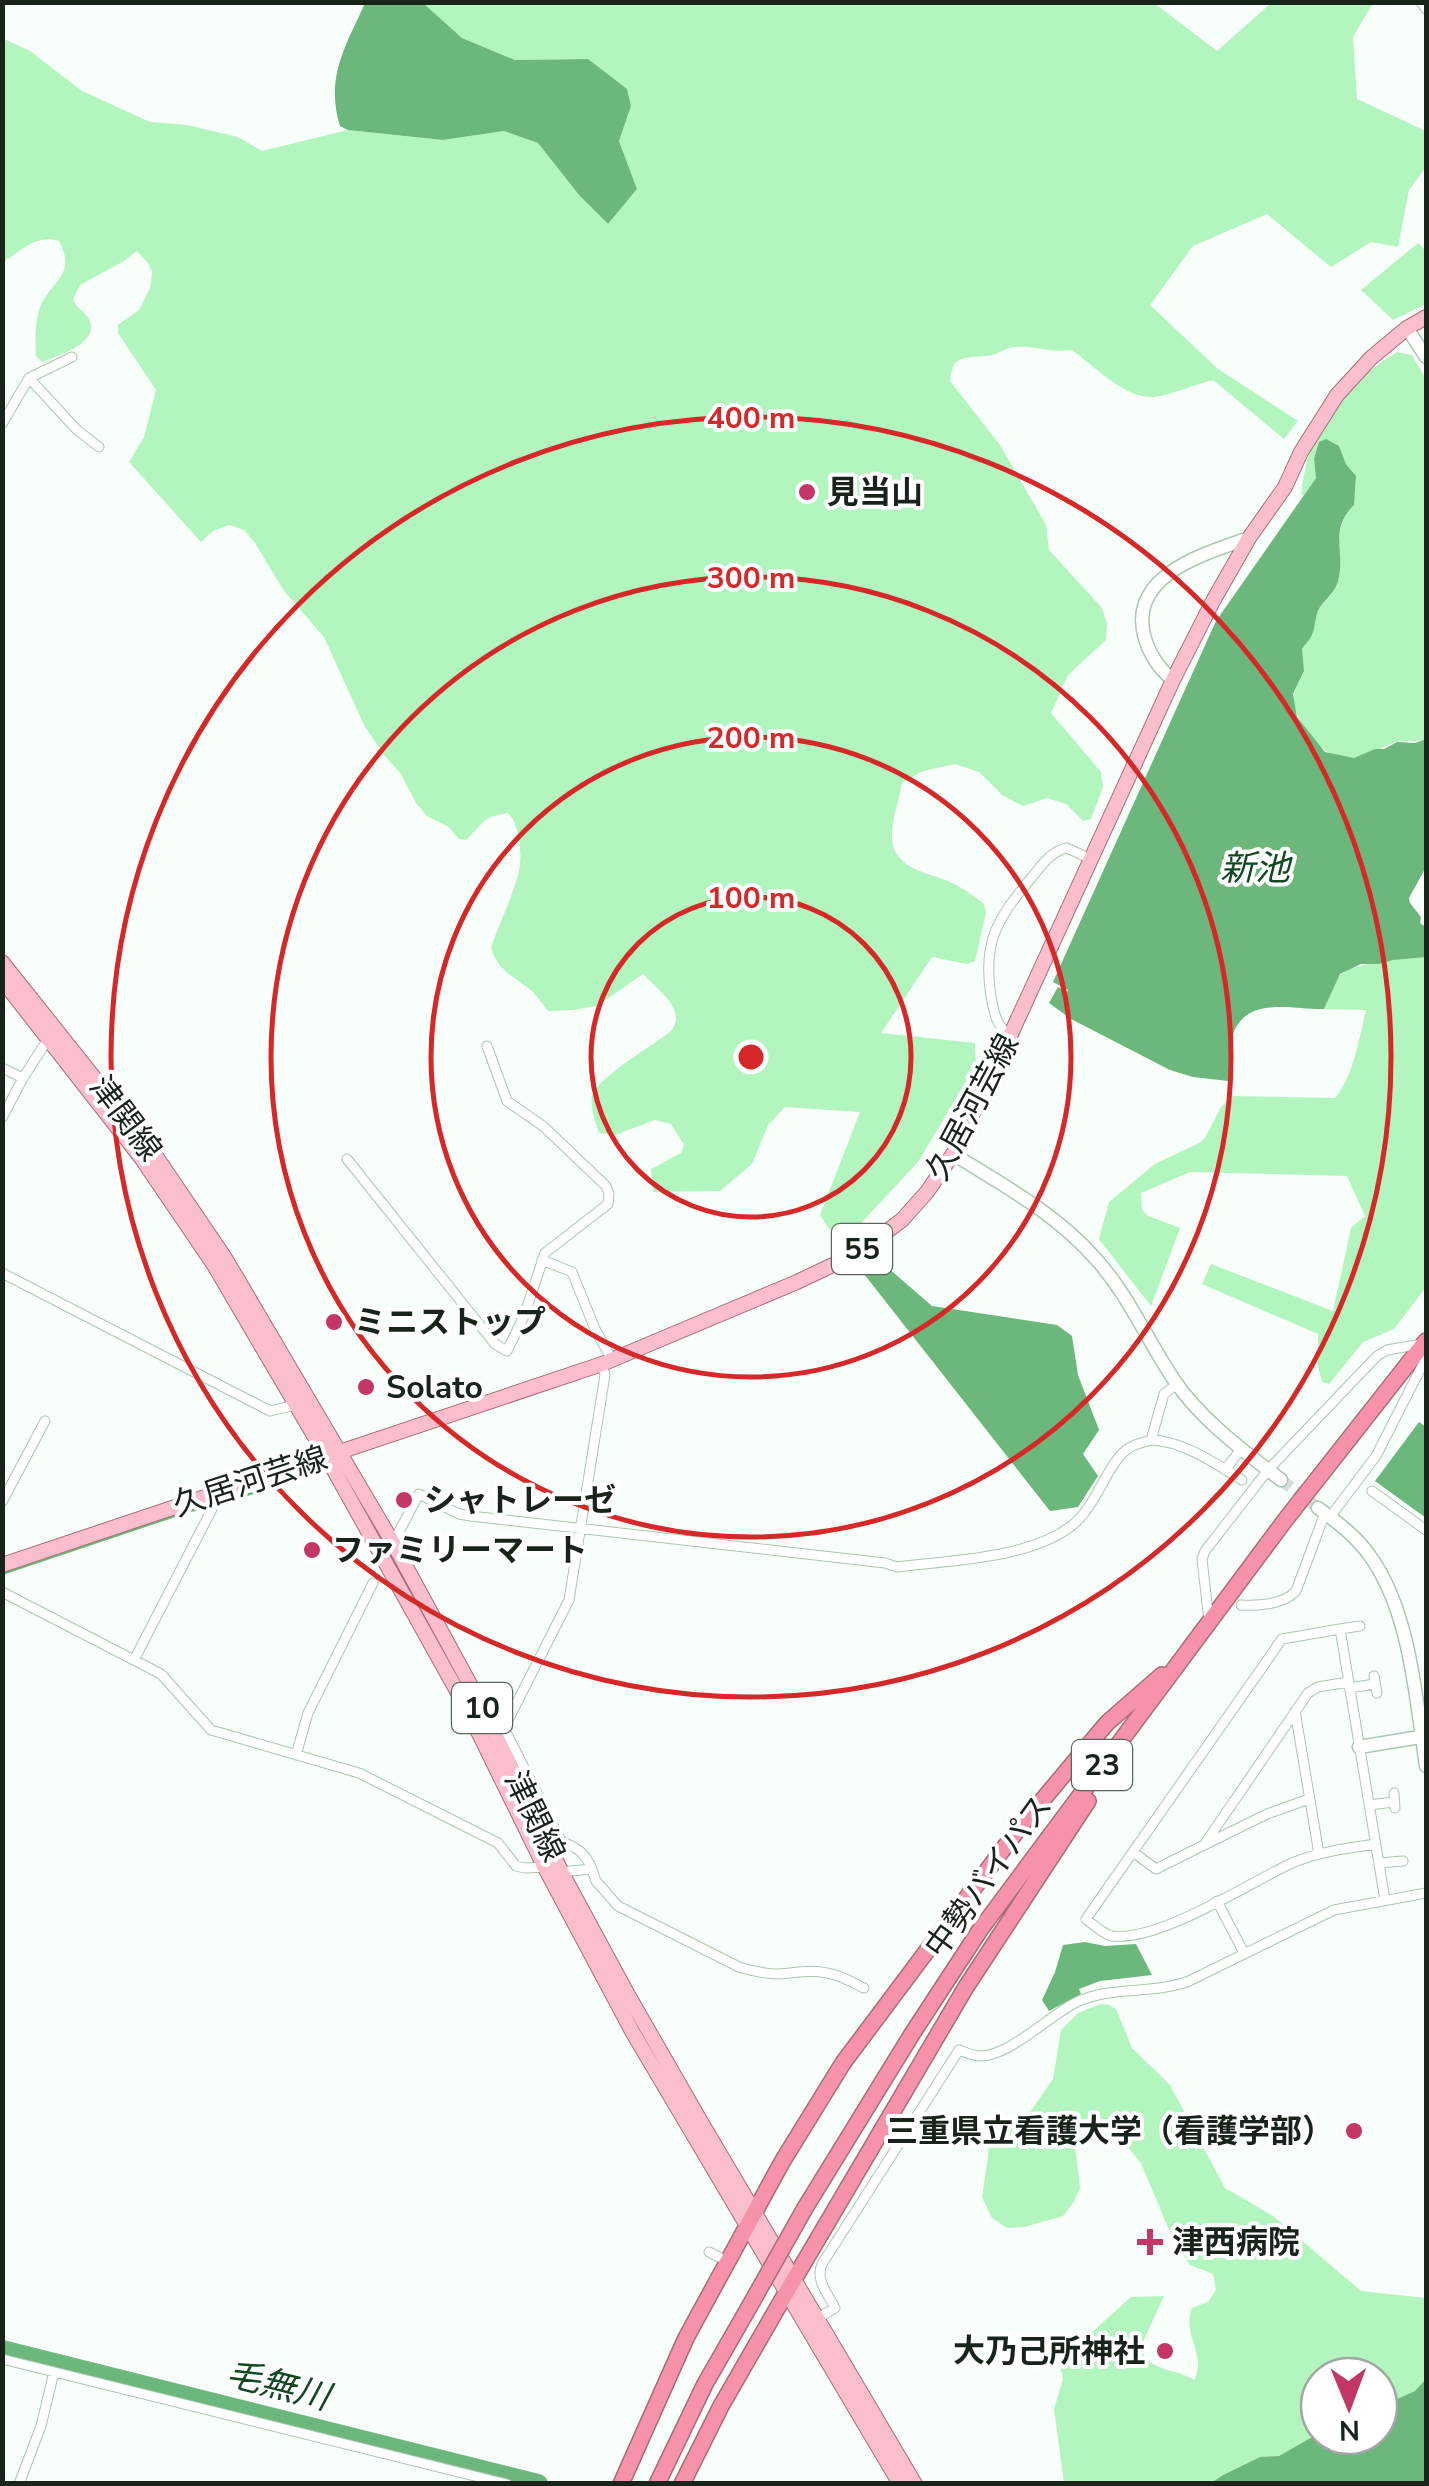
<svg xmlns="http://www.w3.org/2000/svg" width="1429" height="2486" font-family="'Nunito Sans','Noto Sans JP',sans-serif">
	<rect width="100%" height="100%" fill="#f8fef9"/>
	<path fill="#b3f5bf" d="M423,3H1154L1217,51L1271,3H1373L1353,37L1357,99L1426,131V167L1409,190L1398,247L1371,242L1331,267L1267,214L1193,246L1150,305L1218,369L1298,421L1284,439L1213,380C1197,384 1167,396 1152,397C1125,398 1094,366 1072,350C1050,353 1033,345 1015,347C1007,347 999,353 992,355C969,360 953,350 950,381L1000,445L1046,525L1049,550L1102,608L1107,624L1106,640L1068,675L1051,713L1101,772L1103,787L1091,819L1083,821L1066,804L1047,798L1023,806L1002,795L979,772L955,764L923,771L902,783C899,800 891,821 892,838C894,873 935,872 958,886C967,891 976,898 984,904L986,912L975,961L967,964L932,957L881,1033L975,1043L976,1065L918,1162L848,1237C832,1238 828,1227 820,1215L860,1112L785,1107L768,1125L752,1164L720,1191L653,1192L651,1169L681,1153L684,1145L671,1124L655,1120L615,1135L599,1133C596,1123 588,1103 593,1093C601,1076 653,1045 670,1032C689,1011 658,990 643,974L597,1006L572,1010L548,1011C543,1005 538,997 532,991C515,977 497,971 491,947C499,925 517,886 520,865C522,851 518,821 508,813L490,817L483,822L466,840L459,839L449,827L427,816L416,803L401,774L385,756L365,727L324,637L284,591L255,543L244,530L229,525L213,531L201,542L129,462L144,437L156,390L118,333V325L139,310L150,288L152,272L148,263L137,251L124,261L80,285L73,299C77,310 90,314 91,325C94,345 56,356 42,362L36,356C35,342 35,320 40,307C52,280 77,275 59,241C35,234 22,251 3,262L2,38L30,51L82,91L150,122L187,125L238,137L262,151L348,130L443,140L504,131L538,143L579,195L608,224L637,189L619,141L631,106L588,59L515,60L462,38Z
		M1418,243L1426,251V304L1393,320L1361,290Z
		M1397,352L1412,355L1426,379V739C1414,743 1406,740 1396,742C1383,746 1368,757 1353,758C1324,761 1294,725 1294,697C1294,687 1303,679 1304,669C1304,661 1300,654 1303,646C1308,635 1312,621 1318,611C1321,604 1329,600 1332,593C1345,563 1329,530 1354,505L1356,476L1346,464L1339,446L1314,459L1316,478L1303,496L1301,494C1303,481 1305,467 1309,454C1323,410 1359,375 1397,352Z
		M1424,956L1426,957V1287L1394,1329L1363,1342L1329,1384L1322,1382L1318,1366V1334L1202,1284L1211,1264L1333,1311L1351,1228L1365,1216L1347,1176L1190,1172L1141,1193L1142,1210L1148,1216L1180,1228L1151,1306L1099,1239L1109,1202L1155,1164L1199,1143L1205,1138L1221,1107L1233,1096L1335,1098C1354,1075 1359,1038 1366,1010L1324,1009C1330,999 1331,987 1338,978C1349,962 1403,959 1424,956Z
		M1101,2004L1109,2005L1116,2009L1132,2048L1170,2085L1225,2188L1273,2216L1361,2291L1426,2298V2379L1415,2391L1379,2407V2376H1319V2433L1279,2456L1260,2457L1223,2475L1211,2483H1064L1054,2409L1063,2379L1058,2357L1069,2345L1092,2332L1131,2297L1164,2296L1140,2348C1149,2372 1175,2368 1195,2380C1196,2374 1199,2367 1198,2362C1196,2342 1184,2328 1192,2308L1208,2302L1216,2290L1213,2274L1190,2265L1172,2237L1141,2163L1106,2121L1099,2118L1082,2122L1074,2137L1080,2188L1073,2203L1063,2216L1024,2227L1007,2228L992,2218L982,2197L988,2157L989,2132L1024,2121L1053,2079L1061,2030L1078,2013Z"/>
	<path fill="#6cb77b" d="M365,3H423L462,38L515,60L588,59L627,89L631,106L619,141L637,189L608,224L579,195L538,143L504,131L443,140L348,130L340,126C325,77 346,46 365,3Z
		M1326,439L1339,446L1346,464L1356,476L1354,505C1328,531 1346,551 1338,581C1335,592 1327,598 1320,607C1314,617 1316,628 1311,637C1309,641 1304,645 1302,649L1304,671L1293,694L1297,717L1325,752L1354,758L1375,749H1384L1397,742L1415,743L1426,739V867L1409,898L1410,903L1421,917L1420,923L1426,927V957L1393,960L1379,964H1361L1340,974L1324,1009C1294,1010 1247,995 1233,1034C1228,1048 1231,1066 1228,1081L1193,1077L1170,1070L1071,1019L1049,1003L1058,987L1067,992L1068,990L1053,982L1216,621L1316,478L1314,459L1319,442Z
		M887,1267L932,1306L1057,1325L1072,1336L1078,1375L1099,1430L1083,1454L1098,1476L1078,1507L1050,1511L864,1274Z
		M1419,1422L1426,1427V1518L1375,1481Z
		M1085,1942L1105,1946L1136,1944L1152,1975L1100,1981L1079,1989L1081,1994L1049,2011L1042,2000L1055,1972L1063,1945Z
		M1426,2379V2483H1211L1223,2475L1260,2457L1279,2456L1319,2433V2436H1379V2407L1415,2391Z"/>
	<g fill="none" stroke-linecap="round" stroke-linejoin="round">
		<path stroke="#6cb77b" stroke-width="4" d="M2,1573L184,1512L285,1483"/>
		<path stroke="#6cb77b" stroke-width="20" d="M2,2350L538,2484"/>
		<path stroke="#d6ddd8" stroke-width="12" stroke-dasharray="12 6" stroke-linecap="butt" d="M1281,1480L1318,1508"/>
		<defs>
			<path id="street" d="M1421,2L1426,9
				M29,378L77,430L99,447
				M2,424L29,378L72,357
				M1010,1036C996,1025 994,1013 991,996C982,941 998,918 1032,877C1042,865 1051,851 1067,848L1093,860
				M2,1068L23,1078L48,1039
				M2,1118L23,1078
				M347,1159L495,1344L507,1351L524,1316L545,1253L608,1204L609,1194L606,1186L543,1126L507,1101L487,1046
				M542,1260L572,1272L595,1329L612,1360
				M2,1273L270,1411L295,1405
				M1151,1440C1183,1441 1215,1463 1242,1480
				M1225,1470L1241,1449
				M1372,1491L1426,1530
				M2,1502L45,1421
				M1330,1517L1376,1456L1426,1358
				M393,1543L419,1494L459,1514L471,1516L885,1563L897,1567C951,1560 1033,1559 1075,1523C1097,1504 1109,1460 1129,1448C1135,1444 1144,1442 1151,1440L1164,1394L1177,1384
				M2,1592L161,1674L211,1730L359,1773L498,1843L516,1866L525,1868L546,1867
				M1241,1605C1260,1606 1283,1605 1296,1591L1325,1513
				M1209,1621L1202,1559L1205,1551L1268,1470L1377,1356L1387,1350L1422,1344
				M1340,1629L1360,1626
				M134,1660L212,1509L214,1494
				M1374,1676L1377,1693
				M1349,1688L1375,1684
				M1295,1711L1319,1854
				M296,1755L308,1713L373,1583
				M1394,1793L1395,1808
				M1309,1799L1267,1814L1204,1845L1308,1693L1318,1687L1348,1682
				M1369,1805L1394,1802
				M1375,1844C1347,1848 1318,1852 1292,1863C1247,1884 1159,1942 1112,1936C1103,1934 1094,1925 1086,1919L1282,1639L1340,1629L1385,1900
				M1133,1852L1156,1869L1204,1845
				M1379,1863L1403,1861
				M592,1869L596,1881L618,1906L739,1967C752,1971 765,1974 779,1974C795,1973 810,1969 827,1973C840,1975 852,1982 864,1988
				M560,1872L592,1869C585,1852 577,1848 561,1841L504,1728L569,1600L605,1375L602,1364
				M1217,1901L1244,1953
				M709,2252L727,2261
				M818,2318L835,2308C828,2294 815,2280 822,2264L959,2050C967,2053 973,2056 981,2056C1009,2056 1049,2016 1075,2003C1111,1985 1152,1995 1189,1981L1334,1910L1426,1893
				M2,2359L507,2484
				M19,2484L41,2426L54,2372"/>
			<path id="secondary" d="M1407,328L1426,357
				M1173,680C1158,668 1149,654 1144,635C1129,574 1207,553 1249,538
				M953,1154C1003,1185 1055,1213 1095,1258C1128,1294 1147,1340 1174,1380C1202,1421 1243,1450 1281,1480
				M1318,1508C1337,1522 1356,1536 1370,1556C1410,1611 1416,1699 1426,1766
				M1359,1747L1426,1736"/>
			<path id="primary" d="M2,962L151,1149L225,1258L393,1543L477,1697L562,1873L628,1995L701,2122L915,2484
				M2,980L142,1159L214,1265L326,1456L466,1707L544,1866L633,2033L900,2484
				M2,1565L602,1364L797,1282L856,1254L902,1220L927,1192L953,1154L1010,1036L1173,680L1213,601L1249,538L1285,487L1301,452L1337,395L1371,358L1407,328L1426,317"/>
			<path id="highway" d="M805,2208L912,2034L980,1930L1286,1519L1426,1341
				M621,2484L686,2338L782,2162L843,2063L1019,1828L1107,1723L1162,1675
				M657,2484L705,2384L748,2309
				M682,2484L721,2406L786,2293L966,1987L1088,1801"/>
		</defs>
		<use href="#street" stroke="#abc7af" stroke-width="11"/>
		<use href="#secondary" stroke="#abc7af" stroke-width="15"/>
		<use href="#primary" stroke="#a86c78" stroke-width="16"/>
		<use href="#highway" stroke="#a86c78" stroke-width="18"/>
		<use href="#street" stroke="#fff" stroke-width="9"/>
		<use href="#secondary" stroke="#fff" stroke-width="12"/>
		<use href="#primary" stroke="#fabecd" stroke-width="14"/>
		<use href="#highway" stroke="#f693ab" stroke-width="15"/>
		<defs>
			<path id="highway-bridge" d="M748,2309L805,2208"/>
		</defs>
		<use href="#highway-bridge" stroke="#a86c78" stroke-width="18" stroke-linecap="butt"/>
		<use href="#highway-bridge" stroke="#f693ab" stroke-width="15"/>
	</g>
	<g fill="none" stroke="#d62828" stroke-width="5">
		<circle cx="751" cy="1057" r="160"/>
		<circle cx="751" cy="1057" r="320"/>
		<circle cx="751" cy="1057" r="480"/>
		<circle cx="751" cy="1057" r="640"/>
	</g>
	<g fill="#c33767" stroke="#fff" stroke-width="4">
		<circle cx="807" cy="492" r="10"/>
		<circle cx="334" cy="1322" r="10"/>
		<circle cx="366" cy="1387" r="10"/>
		<circle cx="404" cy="1500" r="10"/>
		<circle cx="312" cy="1550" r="10"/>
		<circle cx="1354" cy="2131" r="10"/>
		<path d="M1145 2227h10v10h10v10h-10v10h-10v-10h-10v-10h10z"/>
		<circle cx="1165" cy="2351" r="10"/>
	</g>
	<g text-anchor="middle" stroke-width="8" stroke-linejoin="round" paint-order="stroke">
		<g fill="#fff" stroke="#5d655f" stroke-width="2.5">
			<rect x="832" y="1224" width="60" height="50" rx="8"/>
			<rect x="452" y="1683" width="60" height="50" rx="8"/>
			<rect x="1072" y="1740" width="60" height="50" rx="8"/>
		</g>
		<g font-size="30" font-weight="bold" fill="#18231a">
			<text x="862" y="1259">55</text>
			<text x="482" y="1718">10</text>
			<text x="1102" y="1775">23</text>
		</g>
		<g font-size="32" font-weight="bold" fill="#18231a" stroke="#fff" text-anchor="start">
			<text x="827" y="503">見当山</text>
			<text x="354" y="1333">ミニストップ</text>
			<text x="386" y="1398">Solato</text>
			<text x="424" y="1511">シャトレーゼ</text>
			<text x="332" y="1561">ファミリーマート</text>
			<text x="1334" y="2142" text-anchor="end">三重県立看護大学（看護学部）</text>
			<text x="1172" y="2253">津西病院</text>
			<text x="1145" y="2362" text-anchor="end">大乃己所神社</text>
		</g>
		<g font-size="32" fill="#18231a" stroke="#fff">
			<text transform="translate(972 1107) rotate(-62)" y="11">久居河芸線</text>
			<text transform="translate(126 1118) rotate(53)" y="11">津関線</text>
			<text transform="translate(250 1481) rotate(-18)" y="11">久居河芸線</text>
			<text transform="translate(535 1816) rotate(64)" y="11">津関線</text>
			<text transform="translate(988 1876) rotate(-54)" y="11">中勢バイパス</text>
		</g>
		<g font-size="35" font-style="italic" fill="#114821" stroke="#fff">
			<text x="1255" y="880">新池</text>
			<text transform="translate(278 2385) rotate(14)" y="12">毛無川</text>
		</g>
	</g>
	<circle cx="751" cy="1057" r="15" fill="#d62828" stroke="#fff" stroke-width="5"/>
	<g font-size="30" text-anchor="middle" font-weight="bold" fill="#d62828" stroke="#fff" stroke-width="8" stroke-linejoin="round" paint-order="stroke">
		<text x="751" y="428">400 m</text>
		<text x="751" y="588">300 m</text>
		<text x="751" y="748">200 m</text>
		<text x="751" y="908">100 m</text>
	</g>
	<rect width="1429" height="2486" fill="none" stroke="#18231a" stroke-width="10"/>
	<g transform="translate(1349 2406) rotate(179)"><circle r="48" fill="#ffffff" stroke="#a3a7a3" stroke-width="2.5"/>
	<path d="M0-8L18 38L0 25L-18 38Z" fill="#c33767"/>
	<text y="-15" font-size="28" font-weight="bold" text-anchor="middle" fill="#18231a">N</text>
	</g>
</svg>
